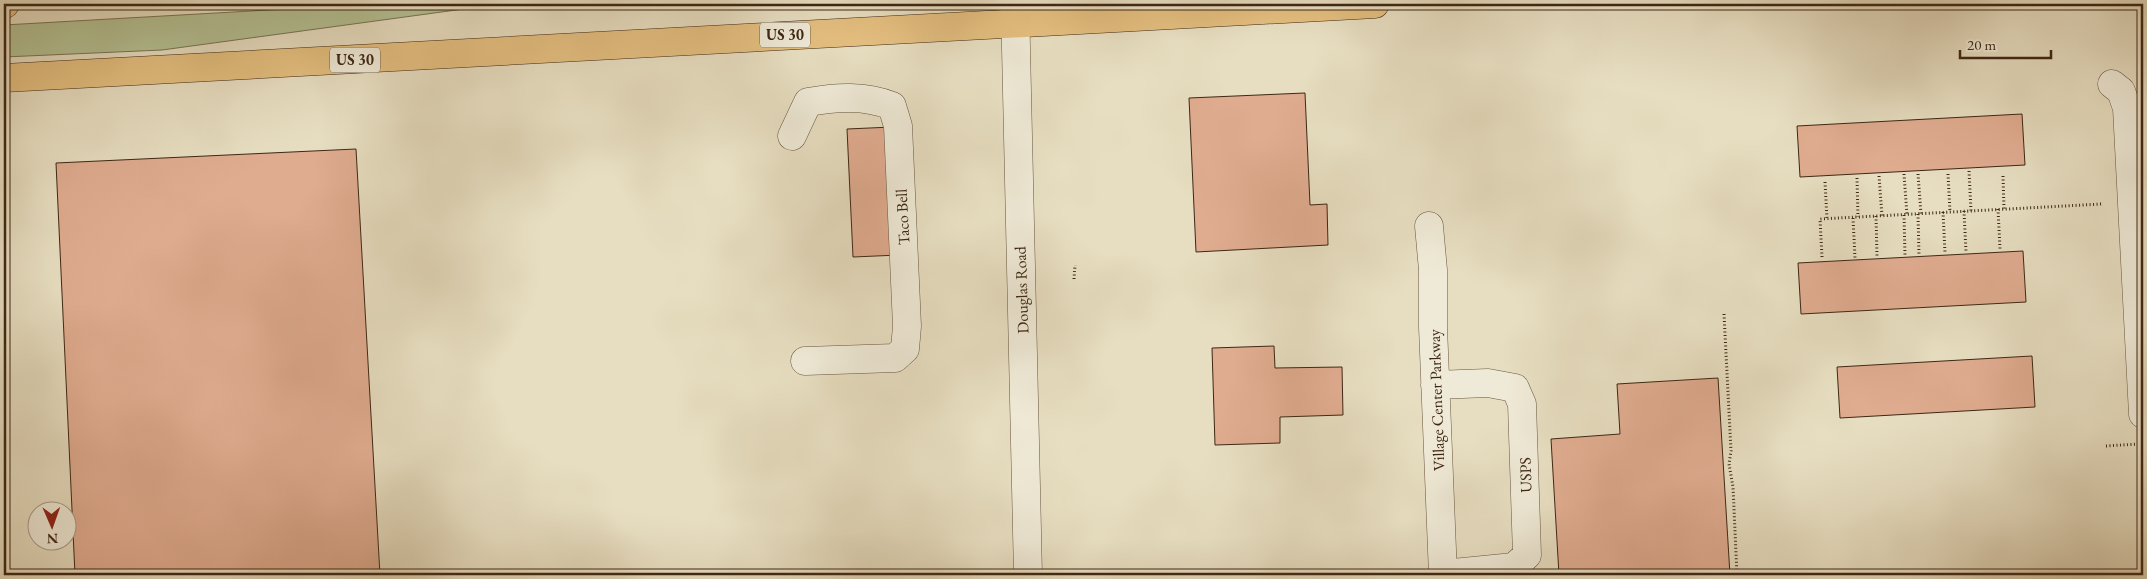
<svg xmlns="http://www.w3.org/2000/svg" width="2147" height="579" font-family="'EB Garamond',serif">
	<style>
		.green { fill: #b4c194; stroke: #797454 }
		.building { fill: #e0ac90; stroke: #3e2714 }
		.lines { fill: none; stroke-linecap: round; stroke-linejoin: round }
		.minor-casing { stroke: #68553f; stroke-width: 29 }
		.major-casing { stroke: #3e2714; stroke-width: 29 }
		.path { stroke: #3e2714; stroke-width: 3; stroke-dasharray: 1 2.5; stroke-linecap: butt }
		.minor { stroke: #efead7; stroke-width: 28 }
		.major { stroke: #e4bf80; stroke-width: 28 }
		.labels { text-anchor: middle; stroke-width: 4; stroke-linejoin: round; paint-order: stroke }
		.shield { fill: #efead7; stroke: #73624e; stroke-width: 1 }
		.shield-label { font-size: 15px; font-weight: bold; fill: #3e2714 }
		.street-label { font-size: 16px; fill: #3e2714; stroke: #efead7 }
	</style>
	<rect width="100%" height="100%" fill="#e7dec1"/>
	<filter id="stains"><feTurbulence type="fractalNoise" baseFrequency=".004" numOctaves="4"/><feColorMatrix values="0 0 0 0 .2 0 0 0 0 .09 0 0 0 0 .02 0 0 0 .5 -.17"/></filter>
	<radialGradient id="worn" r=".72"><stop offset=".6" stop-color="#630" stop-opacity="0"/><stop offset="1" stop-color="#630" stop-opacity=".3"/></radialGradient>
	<path class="green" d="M375 4H471V8L162 50 4 57V25Z"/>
	<path class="building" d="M1305 93 1310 205 1327 204 1328 245 1196 252 1189 98Z
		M2022 114 2025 165 1800 177 1797 126Z
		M892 127 899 255 853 257 847 129Z
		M356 149 380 575H75L56 163Z
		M2023 251 2026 302 1801 314 1798 263Z
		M1274 346 1275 368 1342 367 1343 415 1280 417V443L1215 445 1212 348Z
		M2032 356 2035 407 1840 418 1837 367Z
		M1718 378 1730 575H1559L1551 439 1620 434 1617 384Z"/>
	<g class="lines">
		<g class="minor-casing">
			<path id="minor" d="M1015 4 1028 575
				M2112 84 2121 91 2127 108 2143 414
				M792 136 808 102C836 97 865 95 892 106L898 126 907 326 905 349 895 358 805 361
				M1429 226 1433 270V327L1443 575
				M1435 385 1488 383 1515 388 1522 404 1527 555 1514 567 1443 574"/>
		</g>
		<g class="major-casing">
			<path id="major" d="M4 4H5
				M4 78 1375 4"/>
		</g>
		<path class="path" d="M1969 171 1971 211
			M1904 174 1907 215
			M1918 174 1921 214
			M1948 174 1950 212
			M1879 176 1882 216
			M2003 176 2004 209
			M1857 178 1858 217
			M1825 182 1827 219
			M1998 209 2000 249
			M1964 211 1966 252
			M1943 212 1945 253
			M1918 214 1919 255
			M1904 215 1905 255
			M1876 216 1877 256
			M1853 218 1855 258
			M1822 257 1820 219 2102 204
			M1074 279 1075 265
			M1724 314 1731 451 1729 464 1733 487 1737 575
			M2106 446 2138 444"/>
		<use href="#minor" class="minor"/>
		<use href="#major" class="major"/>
	</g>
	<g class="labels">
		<g class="shield">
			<rect x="760" y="22.5" width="50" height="25" rx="4"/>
			<rect x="330" y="47.5" width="50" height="25" rx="4"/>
		</g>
		<g class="shield-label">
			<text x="785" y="40">US 30</text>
			<text x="355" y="65">US 30</text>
		</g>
		<g class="street-label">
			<text transform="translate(902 217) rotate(-93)" y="6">Taco Bell</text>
			<text transform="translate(1021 290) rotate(-92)" y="6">Douglas Road</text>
			<text transform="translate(1436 400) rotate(-92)" y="6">Village Center Parkway</text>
			<text transform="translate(1525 475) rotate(-92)" y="6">USPS</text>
		</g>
	</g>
	<rect width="2147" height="579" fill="none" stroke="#e7dec1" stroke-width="20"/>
	<rect x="5" y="5" width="2137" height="569" fill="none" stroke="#3e2714" stroke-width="2.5"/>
	<rect x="10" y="10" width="2127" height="559" fill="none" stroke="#3e2714"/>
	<g transform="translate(52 526) rotate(178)"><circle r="24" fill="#efead7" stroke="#a89c89"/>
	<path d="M0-4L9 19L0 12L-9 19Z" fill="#8f2418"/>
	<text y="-8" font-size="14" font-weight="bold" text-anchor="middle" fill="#3e2714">N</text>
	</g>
	<path d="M1960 50v8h91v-8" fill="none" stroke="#3e2714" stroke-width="2.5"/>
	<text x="1967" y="50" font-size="15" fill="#3e2714" stroke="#efead7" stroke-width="4" paint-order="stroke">20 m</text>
	<rect width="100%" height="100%" filter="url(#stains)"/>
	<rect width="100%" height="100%" fill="url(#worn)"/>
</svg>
